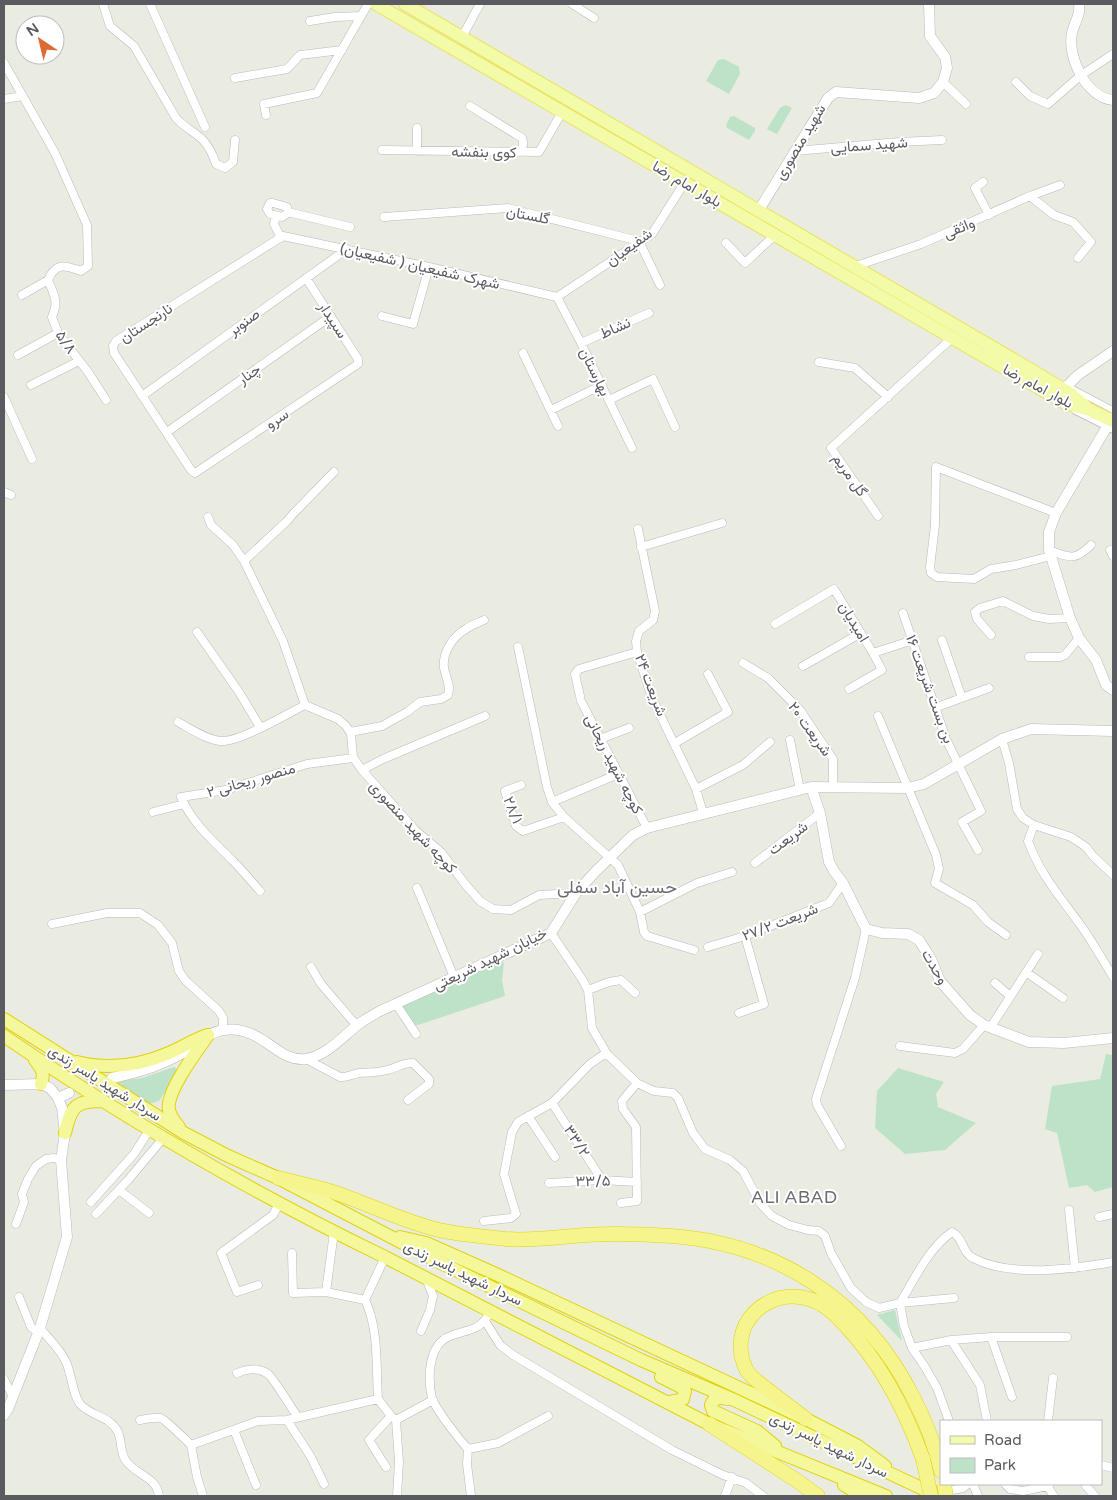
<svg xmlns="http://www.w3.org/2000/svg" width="1117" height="1500" font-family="'Varela Round',Vazirmatn,sans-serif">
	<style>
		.green { fill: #bee2c7 }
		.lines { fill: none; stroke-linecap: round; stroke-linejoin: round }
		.pedestrian-casing { stroke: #b9b9bf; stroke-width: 7 }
		.minor-casing { stroke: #b9b9bf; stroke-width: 9 }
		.tertiary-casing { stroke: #b9b9bf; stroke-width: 11 }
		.primary-casing { stroke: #e9e45d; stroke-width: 14 }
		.trunk-casing { stroke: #e0d20d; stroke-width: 14 }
		.motorway-casing { stroke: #e0d20d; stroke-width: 15 }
		.pedestrian { stroke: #fff; stroke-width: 5.5 }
		.minor { stroke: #fff; stroke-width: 8 }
		.tertiary { stroke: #fff; stroke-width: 10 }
		.primary { stroke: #f3faa8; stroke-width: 12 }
		.trunk { stroke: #f4f89a; stroke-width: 12 }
		.motorway { stroke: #f6f58d; stroke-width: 14 }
		.motorway-bridge-casing { stroke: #e0d20d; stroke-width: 15; stroke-linecap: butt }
		.motorway-bridge { stroke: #f6f58d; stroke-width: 14 }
		.labels { text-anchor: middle; stroke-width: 4; stroke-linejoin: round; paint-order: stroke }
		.street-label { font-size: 15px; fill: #5a5b61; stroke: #fff }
		.quarter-label { font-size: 18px; fill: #6b6d73; stroke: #fff }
	</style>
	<rect width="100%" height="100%" fill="#ebece1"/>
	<path class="green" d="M724 59 739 67 740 74 729 94 706 81 718 60Z
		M786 105 792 108 777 134 767 129 780 108Z
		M734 116 755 128V131L749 140 727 128 726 125 730 117Z
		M500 960 504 963 502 980 505 996 415 1026 401 1004Z
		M1106 1054 1113 1055V1187L1095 1192 1087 1185 1069 1188 1057 1133 1045 1129 1052 1086 1100 1079Z
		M174 1067 176 1068 178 1072 159 1101 149 1104 117 1085 118 1081 142 1078Z
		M898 1068 944 1082 936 1094 938 1107 976 1123 945 1150 905 1154 875 1128 877 1091Z
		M895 1310 902 1341 877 1315Z"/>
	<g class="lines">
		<g class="pedestrian-casing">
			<path id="pedestrian" d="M1073 389 1113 410
				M1075 411 1113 430"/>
		</g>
		<g class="minor-casing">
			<path id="minor" d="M103 4 110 26 134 46 176 118C184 127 193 131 202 139 209 146 213 155 216 164L225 168 233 162 235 140
				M150 4 205 127
				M572 4 594 18
				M310 21 335 17 361 16
				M462 37 480 4
				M4 63 55 153 87 225 88 266 81 271C65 265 56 262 48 280 54 295 59 301 52 317L58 333 88 372 106 400
				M235 78 287 69 300 55 342 50
				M943 82 966 104
				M1016 82 1030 96 1048 104 1080 76 1113 54
				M4 99 23 96
				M470 106 522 138C524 144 524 148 518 152
				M266 115 264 104 317 93 368 4
				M382 150 539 152 562 112
				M417 151V128
				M795 151 899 142 942 140
				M983 182 975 188 989 215
				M1030 196 1054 215 1073 222 1091 242 1078 258
				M270 203H273L287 207 288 213 282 217 270 214 267 209Z
				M288 212 350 227
				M276 216 274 224 281 238
				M384 217 508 208 639 241 660 285
				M726 243 745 263 775 235
				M856 266 921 244 1030 196 1060 185
				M306 278 358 359V364L195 473 191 470 114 353 113 346 116 341 283 236 429 267 557 297
				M22 295 48 280
				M557 297 652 234 685 182
				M557 297 581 343 632 448
				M382 316 413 324 429 267
				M581 343 649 313
				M523 353 558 426
				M18 355 58 333
				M819 362 855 368 888 397
				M31 385 79 361
				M142 396 347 249
				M4 397 32 459
				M609 400 653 379 675 427
				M551 410 602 385
				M167 432 331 316
				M4 492 11 495
				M878 516 831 448 952 338
				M208 517 211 525 233 545 244 561 283 641 305 705
				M638 529 655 611 653 620 639 631 636 641 637 652 652 698 696 789 703 813
				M641 547 722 523
				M1049 550C1069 557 1074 562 1091 545
				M1110 550 1113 556
				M1051 556 1016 565 991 569 974 579 937 577 931 573 930 567 935 525 936 467 1056 513
				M244 561 287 521 293 514 334 472
				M903 613 946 739 981 811 962 822 978 850
				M775 624 834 589 873 653 913 640
				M197 632 239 692 260 727
				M991 635 977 619 975 612 980 608 1003 601 1033 616 1049 619 1070 618
				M942 640 962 698
				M518 647 547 787 552 802 564 817 618 865 640 912 644 932 647 936 694 950
				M1029 657H1060L1065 655 1079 638
				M743 663 768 678 800 710 833 759V787
				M803 666 861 633
				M849 689 882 670 873 653
				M580 696 575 674 579 669 637 652
				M581 701 647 828
				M305 705 338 719 346 726 351 734 353 757 362 770 415 830 441 852 465 884 480 901 493 909 511 910 539 895 576 893
				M937 707 989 688
				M878 716 936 855 939 869 935 883 973 905 988 922 1006 935
				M178 722C191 729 205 739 220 741 238 743 287 714 305 705
				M350 732 382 726 407 712 420 702 441 699 448 695C451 685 446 678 444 668 442 653 453 636 466 629 471 625 478 623 484 620
				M600 739 629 728
				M1002 739 1009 763 1017 809 1023 818 1034 825 1071 837 1086 847 1093 856 1113 875
				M790 740 800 790
				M675 743 728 712 708 674
				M362 770 383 759 485 716
				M521 785 505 791 516 826 523 831 564 817
				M696 789 743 765 770 742
				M552 802 618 774
				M153 812 184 804
				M1034 825 1028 841C1041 876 1061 898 1082 927 1093 943 1103 960 1113 977
				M755 863 820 813
				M417 888 454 977
				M260 891C251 881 243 871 233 861 214 842 192 823 181 797L226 790 307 764 353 758
				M640 912 697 883 732 872
				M52 924 107 913H140L158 925 172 943 179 971 185 980 219 1011 223 1018V1030
				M551 933 582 979 588 990 592 1028 607 1054 637 1083 654 1091 673 1093 678 1098 693 1133 705 1149 730 1160 743 1171 760 1203 772 1216 789 1225 808 1230 819 1231 825 1236 831 1253 851 1288 866 1302 879 1308 900 1303 954 1298
				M708 947 745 936 829 903 843 883
				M311 967 321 984 357 1026
				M1026 972 1063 998
				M995 983 1010 996
				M588 990 609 982 621 980 635 993
				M396 1004 416 1034
				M739 1013 764 1004 745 936
				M990 1028 1038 954
				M900 1046 955 1053 963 1049 984 1025
				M306 1059 340 1077C348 1078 352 1074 359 1073 369 1072 377 1073 387 1070 397 1068 401 1063 413 1063L429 1079V1084L408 1100
				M552 1103 602 1180
				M528 1116 555 1157
				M841 1146 817 1105 816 1099 855 978 866 929
				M549 1183 602 1180 637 1182
				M119 1190 149 1213
				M91 1202 134 1154 150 1129
				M621 1203 637 1201 636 1127 623 1109 622 1101 637 1083
				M1069 1210 1075 1268
				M96 1214 129 1179 164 1137
				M1099 1217 1113 1214
				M484 1221 511 1218 516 1214 504 1174 512 1132 518 1122 552 1103 590 1064 606 1053
				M16 1224 24 1202 22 1194 28 1179 36 1166 46 1159 54 1158 61 1160
				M292 1253 293 1293 326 1292 334 1232
				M258 1285 237 1292 221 1253 273 1215 280 1202
				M326 1292 365 1300
				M19 1297 31 1327 39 1333
				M900 1303C915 1278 929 1248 952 1232 964 1238 962 1253 973 1258 1011 1278 1073 1269 1113 1262
				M900 1303 904 1326 912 1348 925 1367 937 1388 949 1421
				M485 1321 500 1345 513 1355 672 1450 723 1475 746 1483 763 1496
				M40 1328C49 1339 61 1350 66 1362 72 1375 73 1397 81 1405 93 1417 110 1416 118 1432 122 1441 120 1453 126 1461 136 1475 157 1477 159 1496
				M421 1331 430 1310 433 1296 426 1278
				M991 1337 1012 1397
				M951 1340 991 1337H1067
				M912 1348 951 1340 980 1385 987 1421
				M237 1373C246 1369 259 1367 268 1374 275 1380 291 1408 298 1417
				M4 1379 13 1397
				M378 1399 391 1416 396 1420 433 1400
				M140 1420C146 1419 154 1417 161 1418 163 1418 186 1440 191 1445L258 1421 287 1420 378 1399C376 1368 379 1328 365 1300L385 1257
				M287 1420 311 1457 324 1484
				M396 1420 399 1462 397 1496
				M1048 1421 1053 1378
				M234 1430 256 1485
				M191 1445 197 1477 203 1496
				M468 1449 498 1443 548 1416
				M1101 1465 1113 1468
				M386 1467 369 1440 391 1416
				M973 1484 978 1496
				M1005 1484 1010 1489 1023 1491 1047 1486 1050 1484
				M1047 1486 1054 1496
				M1086 1486 1095 1496
				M942 1492 963 1488 968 1484
				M471 1496 467 1464 468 1449C459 1439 436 1410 432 1398 428 1381 428 1352 443 1340 456 1330 477 1334 487 1317
				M725 1496 732 1477"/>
		</g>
		<g class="tertiary-casing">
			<path id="tertiary" d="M1079 4C1081 15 1074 23 1072 33 1067 58 1087 98 1113 100
				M759 210 828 98 836 92 919 98 934 93 943 82 947 68 945 57 930 36 929 4
				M1064 389 1078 375 1113 351
				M1111 420 1056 513 1049 532V550L1070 618 1079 638 1096 660 1106 685 1113 690
				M811 787 820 813 829 862 834 871 843 883 866 929 882 933 908 934 919 940 931 959 940 981 970 1015 984 1025 1029 1042 1064 1043 1113 1038
				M203 1039C222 1024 245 1028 264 1041 277 1049 288 1061 306 1059 328 1055 343 1036 360 1023 366 1019 373 1015 380 1011L551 933 576 893 595 872 633 835 647 828 811 787 907 788 924 784 1002 739 1031 729 1113 731
				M112 1078C144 1071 163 1065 192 1048
				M4 1085 41 1084 50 1088 58 1098 62 1108 65 1133 61 1160 67 1237 40 1328 8 1409 4 1415
				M58 1098 69 1093"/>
		</g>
		<g class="primary-casing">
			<path id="primary" d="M376 4 1006 369 1065 403 1090 410 1113 421
				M405 4 1028 368 1071 394 1086 407"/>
		</g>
		<g class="trunk-casing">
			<path id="trunk" d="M4 1019 184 1133 228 1156 278 1178 439 1262 641 1360 732 1399 938 1496
				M4 1036C125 1119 253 1193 385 1257L709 1424 886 1496
				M35 1060C42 1069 45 1073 41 1084
				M77 1062C109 1070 139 1066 169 1053 183 1047 193 1040 208 1035
				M179 1127C173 1120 167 1112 169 1103 172 1084 197 1051 208 1035
				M65 1133C71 1106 75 1101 103 1101
				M400 1237 426 1243 498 1275 806 1419 858 1446 885 1466
				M661 1377 681 1387 685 1391 683 1399 669 1402
				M729 1399C721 1398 714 1396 711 1405L713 1411 757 1431 775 1446
				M844 1485 862 1496"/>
		</g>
		<g class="motorway-casing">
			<path id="motorway" d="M278 1178C298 1183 319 1187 339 1194 370 1205 403 1221 435 1229 454 1234 486 1237 506 1239 532 1241 558 1237 585 1235 613 1233 643 1234 672 1236 778 1244 865 1301 913 1397 925 1420 935 1445 941 1471
				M806 1419C794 1409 753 1381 747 1371 724 1327 767 1284 812 1300 825 1304 836 1315 845 1325 881 1363 905 1409 923 1459
				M709 1424 799 1482 818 1496"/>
		</g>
		<use href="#pedestrian" class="pedestrian"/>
		<use href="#minor" class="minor"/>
		<use href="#tertiary" class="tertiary"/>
		<use href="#primary" class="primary"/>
		<use href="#trunk" class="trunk"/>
		<use href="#motorway" class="motorway"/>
		<g class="motorway-bridge-casing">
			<path id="motorway-bridge" d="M923 1459 931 1496
				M944 1484 946 1496"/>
		</g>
		<use href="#motorway-bridge" class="motorway-bridge"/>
	</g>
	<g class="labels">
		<g class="street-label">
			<text transform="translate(800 142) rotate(-59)" y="5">شهید منصوری</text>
			<text transform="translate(869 145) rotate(-4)" y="5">شهید سمایی</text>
			<text transform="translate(484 152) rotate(1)" y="5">کوی بنفشه</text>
			<text transform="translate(687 184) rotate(30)" y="5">بلوار امام رضا</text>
			<text transform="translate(528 215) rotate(11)" y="5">گلستان</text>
			<text transform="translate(959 228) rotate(-23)" y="5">واثقی</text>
			<text transform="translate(629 247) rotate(-36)" y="5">شفیعیان</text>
			<text transform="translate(420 266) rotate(13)" y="5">شهرک شفیعیان ( شفیعیان)</text>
			<text transform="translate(333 320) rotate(57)" y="5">سپیدار</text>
			<text transform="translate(244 322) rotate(-36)" y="5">صنوبر</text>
			<text transform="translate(146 323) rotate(-33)" y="5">نارنجستان</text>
			<text transform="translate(615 328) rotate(-24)" y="5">نشاط</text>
			<text transform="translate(66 342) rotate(56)" y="5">۵/۸</text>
			<text transform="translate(595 372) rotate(64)" y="5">بهارستان</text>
			<text transform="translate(249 374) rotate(-35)" y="5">چنار</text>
			<text transform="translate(1038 386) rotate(28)" y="5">بلوار امام رضا</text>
			<text transform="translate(277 419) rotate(-34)" y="5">سرو</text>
			<text transform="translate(850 475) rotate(55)" y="5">گل مریم</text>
			<text transform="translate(854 622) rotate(59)" y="5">امیدیان</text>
			<text transform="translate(651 685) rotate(69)" y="5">شریعت ۲۴</text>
			<text transform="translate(930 689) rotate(70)" y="5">بن بست شریعت ۱۶</text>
			<text transform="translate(810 729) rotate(54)" y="5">شریعت ۲۰</text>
			<text transform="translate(614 764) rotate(63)" y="5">کوچه شهید ریحانی</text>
			<text transform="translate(251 780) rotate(-16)" y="5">منصور ریحانی ۲</text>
			<text transform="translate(513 810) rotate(68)" y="5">۲۸/۱</text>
			<text transform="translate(413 827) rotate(47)" y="5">کوچه شهید منصوری</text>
			<text transform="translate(788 838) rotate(-37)" y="5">شریعت</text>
			<text transform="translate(780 922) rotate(-21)" y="5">شریعت ۲۷/۲</text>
			<text transform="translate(490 959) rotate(-26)" y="5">خیابان شهید شریعتی</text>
			<text transform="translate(935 967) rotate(60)" y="5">وحدت</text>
			<text transform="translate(105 1083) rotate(32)" y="5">سردار شهید یاسر زندی</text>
			<text transform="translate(577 1141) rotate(57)" y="5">۳۳/۲</text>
			<text transform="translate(593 1181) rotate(-1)" y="5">۳۳/۵</text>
			<text transform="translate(463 1273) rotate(26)" y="5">سردار شهید یاسر زندی</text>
			<text transform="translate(829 1445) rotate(26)" y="5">سردار شهید یاسر زندی</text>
		</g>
		<g class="quarter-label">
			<text x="617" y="893">حسین آباد سفلی</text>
			<text x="794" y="1203">ALI ABAD</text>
		</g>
	</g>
	<rect width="1117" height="1500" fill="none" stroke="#5a5b61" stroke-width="10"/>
	<rect x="940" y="1420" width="162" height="65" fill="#ffffff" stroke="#bdbdc0"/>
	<rect x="950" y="1436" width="25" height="8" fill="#f3faa8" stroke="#bdbdc0"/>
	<text x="984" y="1445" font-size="15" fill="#5a5b61">Road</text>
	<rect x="950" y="1458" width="25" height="15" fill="#bee2c7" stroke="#bdbdc0"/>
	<text x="984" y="1470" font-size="15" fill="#5a5b61">Park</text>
	<g transform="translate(40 40) rotate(325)"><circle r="24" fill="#ffffff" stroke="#bdbdc0"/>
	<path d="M0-4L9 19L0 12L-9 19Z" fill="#df6b34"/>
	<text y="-8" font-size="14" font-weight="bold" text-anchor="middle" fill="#5a5b61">N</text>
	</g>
</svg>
